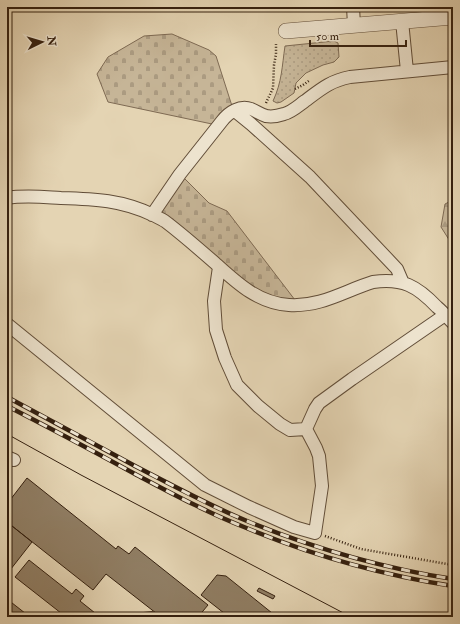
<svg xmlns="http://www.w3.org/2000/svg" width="460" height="624" font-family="'IM FELL Double Pica',serif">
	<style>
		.green { fill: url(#green-dots); stroke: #7e6a53 }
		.forest { fill: url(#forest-firs); stroke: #7e6a53 }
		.cemetery { fill: url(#cemetery-stones); stroke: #7e6a53 }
		.building { fill: #907e64; stroke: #35200f }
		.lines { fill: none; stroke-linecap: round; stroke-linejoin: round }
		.service-casing { stroke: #614d38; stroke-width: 8 }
		.minor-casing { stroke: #614d38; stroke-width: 14 }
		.tertiary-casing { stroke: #614d38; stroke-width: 16 }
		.path { stroke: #35200f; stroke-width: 2.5; stroke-dasharray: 1 2; stroke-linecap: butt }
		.service { stroke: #ede3ce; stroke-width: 6 }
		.minor { stroke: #ede3ce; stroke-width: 12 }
		.tertiary { stroke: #ede3ce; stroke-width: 15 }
		.tram { stroke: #35200f; stroke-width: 1 }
		.rail-casing { stroke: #35200f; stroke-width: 4.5 }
		.rail { stroke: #ede3ce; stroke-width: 3; stroke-dasharray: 9; stroke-linecap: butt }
	</style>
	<defs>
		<pattern id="green-dots" width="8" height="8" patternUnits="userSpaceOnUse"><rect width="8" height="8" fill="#c6b597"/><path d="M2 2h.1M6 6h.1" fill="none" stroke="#ab9b81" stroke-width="1.8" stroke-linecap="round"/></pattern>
		<pattern id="forest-firs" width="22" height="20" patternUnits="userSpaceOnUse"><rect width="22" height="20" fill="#c6b597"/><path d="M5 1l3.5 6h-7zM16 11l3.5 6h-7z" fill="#ab9b81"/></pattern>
		<pattern id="cemetery-stones" width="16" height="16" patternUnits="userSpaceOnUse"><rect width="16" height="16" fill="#c6b597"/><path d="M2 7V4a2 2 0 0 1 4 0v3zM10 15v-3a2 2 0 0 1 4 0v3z" fill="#ab9b81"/></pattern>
	</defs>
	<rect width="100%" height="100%" fill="#e4d4b3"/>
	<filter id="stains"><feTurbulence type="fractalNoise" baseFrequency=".005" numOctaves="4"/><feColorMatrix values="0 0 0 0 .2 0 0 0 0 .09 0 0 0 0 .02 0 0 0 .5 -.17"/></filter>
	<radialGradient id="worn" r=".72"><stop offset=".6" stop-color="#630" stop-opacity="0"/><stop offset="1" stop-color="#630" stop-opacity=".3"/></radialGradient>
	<path class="green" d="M334 41 338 43 339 57 334 62 323 65 306 73 296 83 294 93 281 102 277 103 273 101C282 82 282 66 285 46Z"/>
	<path class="forest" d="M453 200V246L441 227 445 204Z"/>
	<path class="cemetery" d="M172 34 209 50 216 56 232 106 212 124 108 102 97 74 108 57 144 36Z
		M184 178 209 203 227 211 295 300 275 298 251 287 158 212Z"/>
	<path class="building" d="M27 478 116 549 118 546 129 554 135 547 208 605 198 617H161L106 574 93 590 7 522V504Z
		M7 522 32 542 7 574Z
		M29 560 72 594 76 589 84 596 80 601 95 613 92 617H66L15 577Z
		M217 575 226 576 272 613 269 617H229L201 595Z
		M259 588 275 596 273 599 257 591Z
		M7 599 30 617H7Z"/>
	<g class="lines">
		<g class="service-casing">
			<path id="service" d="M136 617 152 615 155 617"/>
		</g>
		<g class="minor-casing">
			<path id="minor" d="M353 7 354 25
				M402 21 407 71
				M235 111 251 124 310 177 397 269 403 283
				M7 198C25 195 43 197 61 198 95 199 122 200 153 215 157 217 162 219 166 222 183 235 199 249 215 263 237 283 258 303 289 305 321 307 344 291 373 282 403 278 417 286 437 307 443 312 448 318 453 323
				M152 215 180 174 222 121C229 112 240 105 251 109 256 111 260 114 266 116 272 117 278 116 284 114 292 112 298 106 305 101 321 89 330 81 350 77L453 67
				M219 267 214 301 216 330 225 358 237 385 258 406 280 424 290 430 306 429
				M7 324 205 485 249 507 294 527 315 533 322 486 319 456 316 448 306 429 315 409 319 403 352 379 445 315
				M7 457 14 460"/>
		</g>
		<g class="tertiary-casing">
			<path id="tertiary" d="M286 31 453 17"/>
		</g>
		<path class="path" d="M295 89 303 85 310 80
			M266 103 273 88 274 65 276 54V44
			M325 536 361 549 453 565"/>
		<use href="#service" class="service"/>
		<use href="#minor" class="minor"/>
		<use href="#tertiary" class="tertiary"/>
		<path class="tram" d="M7 434 81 475 351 617"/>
		<g class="rail-casing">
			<path id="rail" d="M7 397C50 420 93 443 135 466 172 485 208 505 247 521 313 548 382 568 453 579
				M7 406C50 428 93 451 135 474 171 493 206 512 244 527 311 555 381 575 453 586"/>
		</g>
		<use href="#rail" class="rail"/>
	</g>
	<rect width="460" height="624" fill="none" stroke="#e4d4b3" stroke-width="24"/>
	<rect x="8" y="8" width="444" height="608" fill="none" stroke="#35200f" stroke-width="2"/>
	<rect x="12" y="12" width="436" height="600" fill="none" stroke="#35200f"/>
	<g transform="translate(42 42) rotate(85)" stroke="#ede3ce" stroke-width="3" paint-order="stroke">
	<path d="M0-3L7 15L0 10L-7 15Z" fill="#35200f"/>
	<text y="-6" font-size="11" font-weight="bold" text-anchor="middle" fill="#35200f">N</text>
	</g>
	<path d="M310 40v6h96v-6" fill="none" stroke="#35200f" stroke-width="2"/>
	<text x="316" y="40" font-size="12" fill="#35200f" stroke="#ede3ce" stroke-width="3" paint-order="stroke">50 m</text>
	<rect width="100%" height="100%" filter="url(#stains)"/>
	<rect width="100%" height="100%" fill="url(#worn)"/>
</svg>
